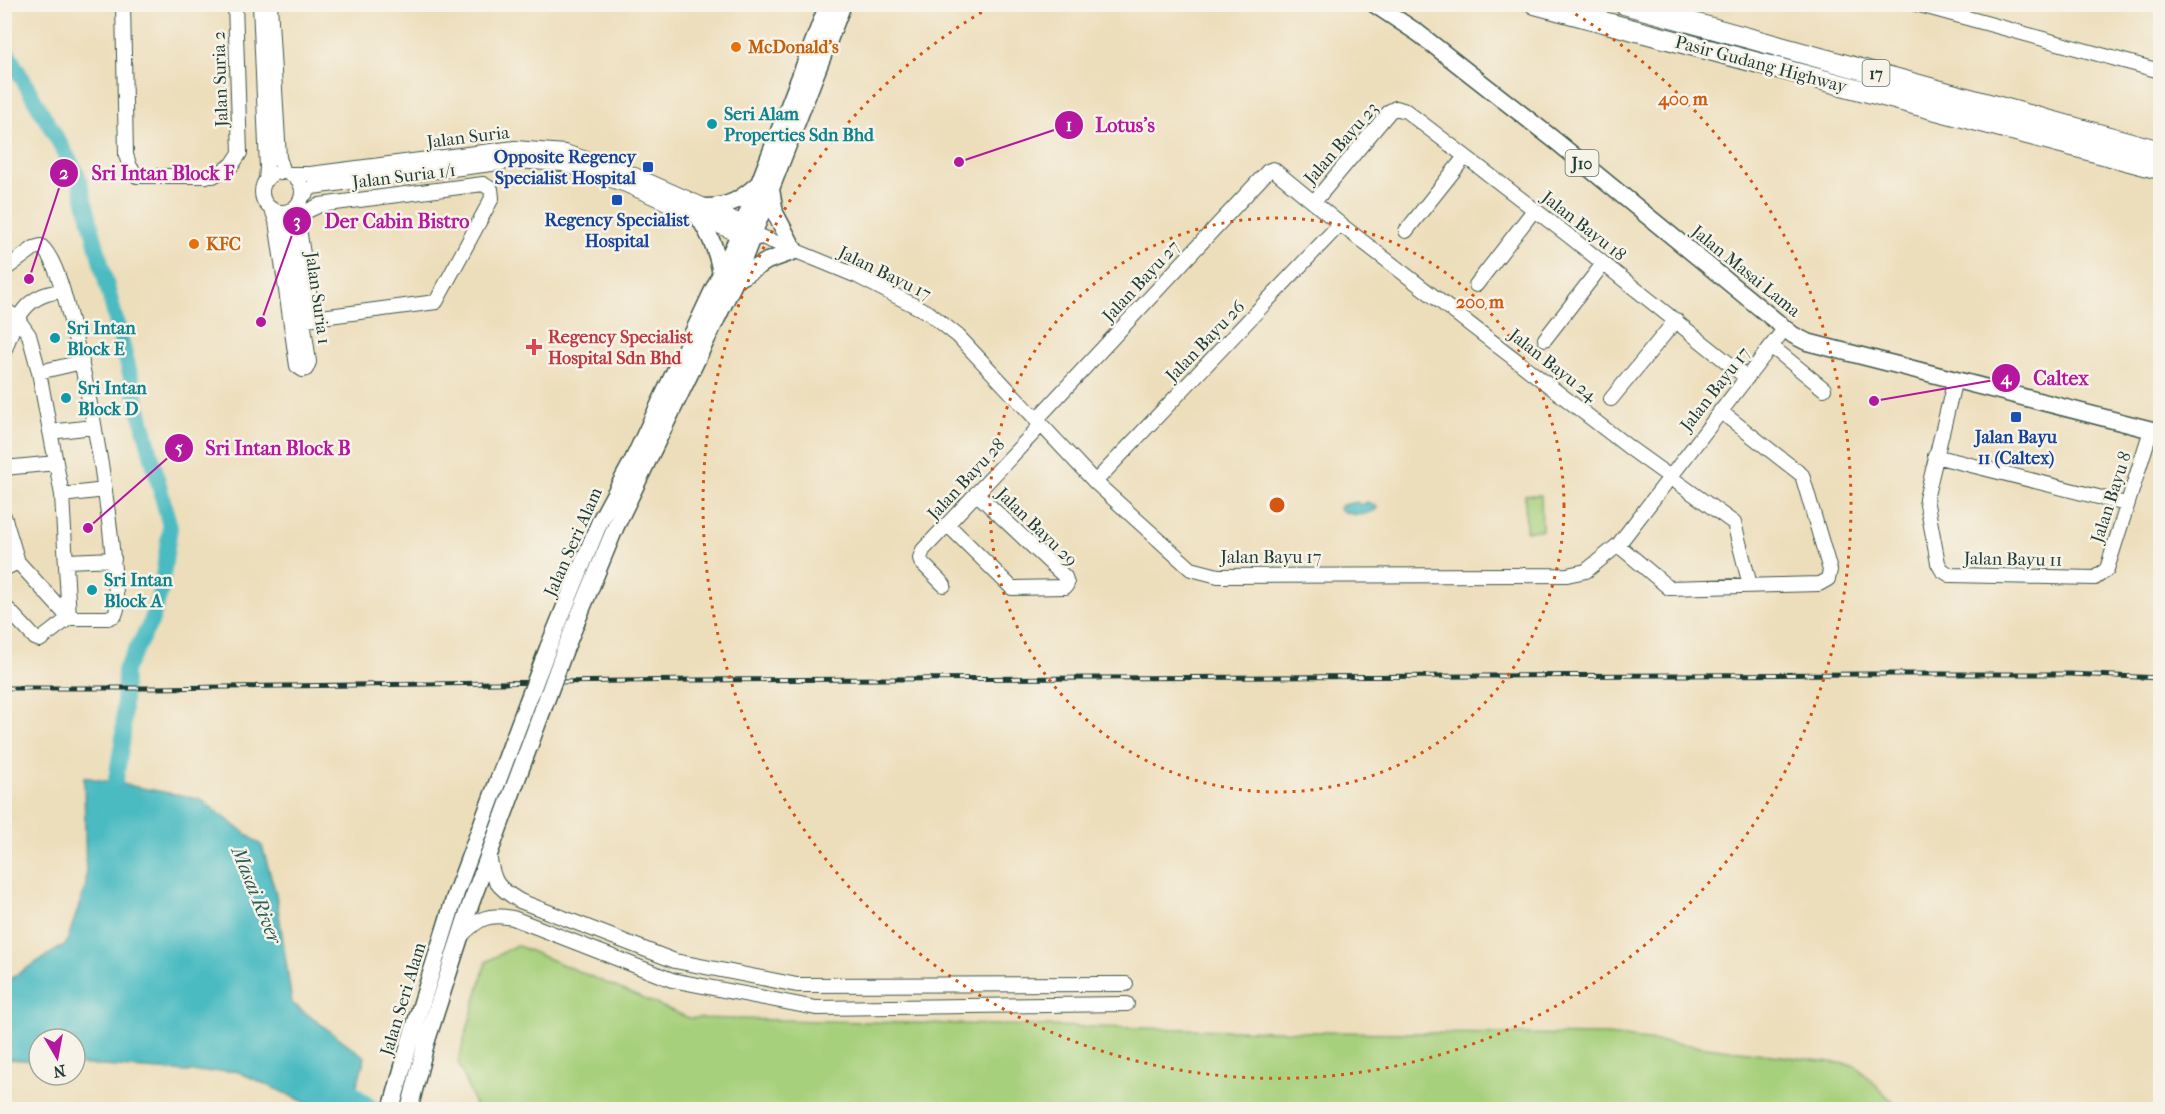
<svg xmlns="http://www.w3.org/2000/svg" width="2165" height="1114" font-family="'IM FELL French Canon',serif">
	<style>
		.green { fill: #a7d07b; stroke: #638658; stroke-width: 1.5 }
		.water { fill: #4cbbc2; stroke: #367c7b; stroke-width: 1.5 }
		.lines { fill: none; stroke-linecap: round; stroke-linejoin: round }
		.river { stroke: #4cbbc2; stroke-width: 16 }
		.minor-casing { stroke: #3e5548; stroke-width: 16 }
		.major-casing { stroke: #3e5548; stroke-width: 19 }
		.highway-casing { stroke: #3e5548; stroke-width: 22 }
		.minor { stroke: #fff; stroke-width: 14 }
		.major { stroke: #fff; stroke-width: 16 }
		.highway { stroke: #fff; stroke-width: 20 }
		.rail-casing { stroke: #1f3d34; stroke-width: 5 }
		.rail { stroke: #f7f3e8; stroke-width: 3; stroke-dasharray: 9; stroke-linecap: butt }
		.major-bridge-casing { stroke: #3e5548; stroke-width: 19; stroke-linecap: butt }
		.major-bridge { stroke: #fff; stroke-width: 16 }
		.ring { fill: none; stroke: #d45610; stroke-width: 3; stroke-dasharray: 3 6 }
		.food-dot { fill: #e8710a; stroke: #f7f3e8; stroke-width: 2 }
		.culture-dot { fill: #0f9aa8; stroke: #f7f3e8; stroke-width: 2 }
		.transit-dot { fill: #1a4fb4; stroke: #f7f3e8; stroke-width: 2 }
		.health-dot { fill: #e0444e; stroke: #f7f3e8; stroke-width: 2 }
		.labels { text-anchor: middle; stroke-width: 5; stroke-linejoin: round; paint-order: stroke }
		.shield { fill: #f7f3e8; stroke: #60746a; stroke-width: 1.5 }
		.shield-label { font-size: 16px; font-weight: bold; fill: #1f3d34 }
		.food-label { font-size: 18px; font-weight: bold; fill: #c56008; stroke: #f7f3e8; text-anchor: start }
		.street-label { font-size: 18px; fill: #1f3d34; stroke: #f7f3e8 }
		.culture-label { font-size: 18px; font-weight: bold; fill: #0d838f; stroke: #f7f3e8; text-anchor: start }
		.transit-label { font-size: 18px; font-weight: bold; fill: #164399; stroke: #f7f3e8 }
		.health-label { font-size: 18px; font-weight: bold; fill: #be3a42; stroke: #f7f3e8; text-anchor: start }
		.water-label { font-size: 20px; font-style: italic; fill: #2a5c58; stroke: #f7f3e8 }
		.centre { fill: #d45610; stroke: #f7f3e8; stroke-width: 3 }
		.ring-label { font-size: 18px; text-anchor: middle; font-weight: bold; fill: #d45610; stroke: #f7f3e8; stroke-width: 5; stroke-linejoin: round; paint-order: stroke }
		.leader { fill: none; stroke: #b5179e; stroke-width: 2 }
		.callout-dot { fill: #b5179e; stroke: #f7f3e8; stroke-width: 2 }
		.mark-label { font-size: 18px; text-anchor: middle; font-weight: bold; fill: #fff }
		.callout-label { font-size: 20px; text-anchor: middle; font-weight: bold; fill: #b5179e; stroke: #f7f3e8; stroke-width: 5; stroke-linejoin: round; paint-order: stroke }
	</style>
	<rect width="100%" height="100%" fill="#f7f3e8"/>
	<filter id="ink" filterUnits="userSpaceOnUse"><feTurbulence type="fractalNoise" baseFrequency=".0167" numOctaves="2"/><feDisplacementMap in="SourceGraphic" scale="12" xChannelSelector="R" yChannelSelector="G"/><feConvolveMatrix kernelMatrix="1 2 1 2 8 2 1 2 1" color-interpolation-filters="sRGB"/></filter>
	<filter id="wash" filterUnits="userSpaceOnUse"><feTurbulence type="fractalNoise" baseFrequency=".008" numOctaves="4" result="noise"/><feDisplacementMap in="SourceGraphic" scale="24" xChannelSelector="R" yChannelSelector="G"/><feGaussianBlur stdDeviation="1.35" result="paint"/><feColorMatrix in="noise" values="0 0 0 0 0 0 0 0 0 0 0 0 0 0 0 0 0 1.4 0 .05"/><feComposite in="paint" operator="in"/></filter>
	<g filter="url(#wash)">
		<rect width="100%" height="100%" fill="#eddebb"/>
		<path class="green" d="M1525 495H1541L1542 530 1526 531Z
			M516 945 689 1018 1318 1032 1607 1035 1855 1065 1897 1106 1898 1109 477 1110 458 1062 486 962Z"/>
		<path class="water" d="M1357 502 1360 505 1367 502 1376 506 1377 509C1365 517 1351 516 1339 509L1341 505Z
			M84 777 200 799 262 846 276 894 292 1003 365 1057 350 1109H320L236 1071 188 1072 75 1064V1039H39V1061L5 1059V982L66 944 86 885Z"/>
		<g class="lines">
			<path class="river" d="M4 47 78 175 170 527 161 590 151 622 125 670 123 737 112 803
				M337 1080 374 1110"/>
		</g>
	</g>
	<g filter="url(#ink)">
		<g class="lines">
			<g class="minor-casing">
				<path id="minor" d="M123 4 126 155 130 167 137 176H213L232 165 240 153 235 4
					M260 4 267 168 266 180
					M270 4 279 158 284 172
					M1916 4 2160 71
					M262 192a20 20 0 1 1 40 0a20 20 0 1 1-40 0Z
					M291 174H310L515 148 565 152 630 173 752 227
					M302 197 312 187 515 161 563 164 626 185 739 235 751 239 762 237 857 276 929 313 958 336 1095 482 1191 569 1218 576 1567 575 1586 571 1618 545 1785 328
					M1314 202 1390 111 1396 108 1406 111 1569 236 1747 378
					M272 209 276 221 297 366 303 370 306 369 309 362 289 220 294 208
					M1406 231 1464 158
					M4 270 34 248 41 246C56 259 65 298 70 317 95 412 111 511 117 609L115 615 108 618H69L40 640 35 638 4 605
					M1476 285 1534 210
					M4 309 17 318 29 335 39 372 62 495 69 618
					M291 321 436 302 492 198 491 189 483 184 320 205 303 213 298 222 313 318
					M1545 339 1603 264
					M1771 346 1824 389
					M4 352C16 319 24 294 63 291
					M39 372 82 362
					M1955 379 1926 499 1938 563 1942 570 1950 575 2095 578 2107 569 2151 430
					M1611 399 1676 320
					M1036 420 1268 171 1273 169 1340 224 1631 449 1734 523 1750 585
					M50 432 93 427
					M1935 456 2126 504
					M4 468 56 463
					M1095 482 1340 224
					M62 495 105 490
					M4 516 18 562 69 618
					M947 524 1012 588 1065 587 1067 584 1065 577 976 493
					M1618 545 1669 588 1819 584 1828 579 1830 570 1802 475 1720 411
					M67 561 114 559
					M4 569 18 562
					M944 585 921 562 920 558 923 550 1041 425
					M489 854C493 882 496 887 520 901L675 961 797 985 1126 984
					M461 936C479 918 488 913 513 918L672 980 816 1008 1127 1004
					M1424 1109V1110"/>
			</g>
			<g class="major-casing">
				<path id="major" d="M1374 4 1418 33 1557 142 1793 335 1807 342 2160 432
					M705 207C729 207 740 200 758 184
					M699 218C711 237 718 253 721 275
					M735 281 767 261 795 251 775 213 771 189
					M548 648 600 521 633 460 739 235 828 4
					M564 652 616 526 735 281 843 4
					M391 1110 410 1041 456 893 527 703
					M409 1110 426 1043 471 903 543 709"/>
			</g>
			<g class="highway-casing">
				<path id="highway" d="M1535 4 2160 169
					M1624 4 2160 151"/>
			</g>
			<use href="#minor" class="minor"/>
			<use href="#major" class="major"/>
			<use href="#highway" class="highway"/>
			<g class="rail-casing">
				<path id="rail" d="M4 688H154L695 680 1877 674H2070L2160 678"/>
			</g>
			<use href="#rail" class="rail"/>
			<g class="major-bridge-casing">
				<path id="major-bridge" d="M527 703 548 648
					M543 709 564 652"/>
			</g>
			<use href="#major-bridge" class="major-bridge"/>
		</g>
	</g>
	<g class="ring">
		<circle cx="1277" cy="505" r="287"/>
		<path d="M1560 5A574 574 0 1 1 994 5"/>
	</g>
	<g class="food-dot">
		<circle cx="736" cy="47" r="6"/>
		<circle cx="194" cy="244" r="6"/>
	</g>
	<g class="culture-dot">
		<circle cx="712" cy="124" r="6"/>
		<circle cx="55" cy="338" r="6"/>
		<circle cx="66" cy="398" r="6"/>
		<circle cx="92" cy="590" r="6"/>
	</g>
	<g class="transit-dot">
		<rect x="642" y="161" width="12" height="12" rx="3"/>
		<rect x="611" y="194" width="12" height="12" rx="3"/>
		<rect x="2010" y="411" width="12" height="12" rx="3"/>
	</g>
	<path class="health-dot" d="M531 338h6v6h6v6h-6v6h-6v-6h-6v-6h6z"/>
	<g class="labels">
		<g class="shield">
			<rect x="1862.5" y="60" width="27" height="26" rx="4.5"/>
			<rect x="1565.5" y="150" width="33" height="26" rx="4.5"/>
		</g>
		<g class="shield-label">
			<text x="1876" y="79">17</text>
			<text x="1582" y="169">J10</text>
		</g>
		<g class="food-label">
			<text x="748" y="53">McDonald's</text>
			<text x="206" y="250">KFC</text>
		</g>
		<g class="street-label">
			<text transform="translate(1761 64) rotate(15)" y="6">Pasir Gudang Highway</text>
			<text transform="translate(220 79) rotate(-92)" y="6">Jalan Suria 2</text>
			<text transform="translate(468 137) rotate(-7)" y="6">Jalan Suria</text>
			<text transform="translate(1341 143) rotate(-49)" y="6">Jalan Bayu 23</text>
			<text transform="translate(404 176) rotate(-7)" y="6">Jalan Suria 1/1</text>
			<text transform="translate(1584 226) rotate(38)" y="6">Jalan Bayu 18</text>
			<text transform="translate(1746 271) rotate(39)" y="6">Jalan Masai Lama</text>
			<text transform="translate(885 273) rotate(26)" y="6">Jalan Bayu 17</text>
			<text transform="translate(1141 281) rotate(-47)" y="6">Jalan Bayu 27</text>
			<text transform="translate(318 298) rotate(82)" y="6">Jalan Suria 1</text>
			<text transform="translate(1205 341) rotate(-46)" y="6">Jalan Bayu 26</text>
			<text transform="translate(1553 365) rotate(38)" y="6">Jalan Bayu 24</text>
			<text transform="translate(1715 389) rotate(-52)" y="6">Jalan Bayu 17</text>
			<text transform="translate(966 479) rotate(-47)" y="6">Jalan Bayu 28</text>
			<text transform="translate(2111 497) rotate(-72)" y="6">Jalan Bayu 8</text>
			<text transform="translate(1037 527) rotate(44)" y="6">Jalan Bayu 29</text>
			<text transform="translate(573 542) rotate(-66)" y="6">Jalan Seri Alam</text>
			<text x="1271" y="563">Jalan Bayu 17</text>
			<text transform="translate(2013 559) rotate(1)" y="6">Jalan Bayu 11</text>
			<text transform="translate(403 999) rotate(-73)" y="6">Jalan Seri Alam</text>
		</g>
		<g class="culture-label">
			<text x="724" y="120">Seri Alam<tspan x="724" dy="21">Properties Sdn Bhd</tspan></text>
			<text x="67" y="334">Sri Intan<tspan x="67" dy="21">Block E</tspan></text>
			<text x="78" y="394">Sri Intan<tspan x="78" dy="21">Block D</tspan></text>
			<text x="104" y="586">Sri Intan<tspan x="104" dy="21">Block A</tspan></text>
		</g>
		<g class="transit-label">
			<text x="636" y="163" text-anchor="end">Opposite Regency<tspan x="636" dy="21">Specialist Hospital</tspan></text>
			<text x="617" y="226">Regency Specialist<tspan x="617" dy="21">Hospital</tspan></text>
			<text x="2016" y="443">Jalan Bayu<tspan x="2016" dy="21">11 (Caltex)</tspan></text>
		</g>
		<g class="health-label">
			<text x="548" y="343">Regency Specialist<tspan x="548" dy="21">Hospital Sdn Bhd</tspan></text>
		</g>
		<g class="water-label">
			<text transform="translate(257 895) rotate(68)" y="7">Masai River</text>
		</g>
	</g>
	<circle cx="1277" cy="505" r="9" class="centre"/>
	<g class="ring-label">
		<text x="1683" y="105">400 m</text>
		<text x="1480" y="308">200 m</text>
	</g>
	<path class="leader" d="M959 162L1069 125M29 279L64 173M261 322L297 221M1874 401L2006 378M88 528L179 448"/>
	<g class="callout-dot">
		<circle cx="959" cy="162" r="6"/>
		<circle cx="29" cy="279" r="6"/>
		<circle cx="261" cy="322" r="6"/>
		<circle cx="1874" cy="401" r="6"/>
		<circle cx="88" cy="528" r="6"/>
		<circle cx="1069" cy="125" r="15"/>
		<circle cx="64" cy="173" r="15"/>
		<circle cx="297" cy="221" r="15"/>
		<circle cx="2006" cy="378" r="15"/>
		<circle cx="179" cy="448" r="15"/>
	</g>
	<g class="mark-label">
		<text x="1069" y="131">1</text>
		<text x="64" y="179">2</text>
		<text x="297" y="227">3</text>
		<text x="2006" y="384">4</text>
		<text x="179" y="454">5</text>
	</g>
	<g class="callout-label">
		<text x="1125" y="132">Lotus's</text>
		<text x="163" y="180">Sri Intan Block F</text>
		<text x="397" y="228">Der Cabin Bistro</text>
		<text x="2061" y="385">Caltex</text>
		<text x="278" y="455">Sri Intan Block B</text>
	</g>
	<rect width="2165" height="1114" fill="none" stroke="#f7f3e8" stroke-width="24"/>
	<g transform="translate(57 1057) rotate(170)"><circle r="28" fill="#f7f3e8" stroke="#a1aaa0" stroke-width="1.5"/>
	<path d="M0-4.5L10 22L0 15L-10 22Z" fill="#b5179e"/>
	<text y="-9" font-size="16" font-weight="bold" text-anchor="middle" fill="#1f3d34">N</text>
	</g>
</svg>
